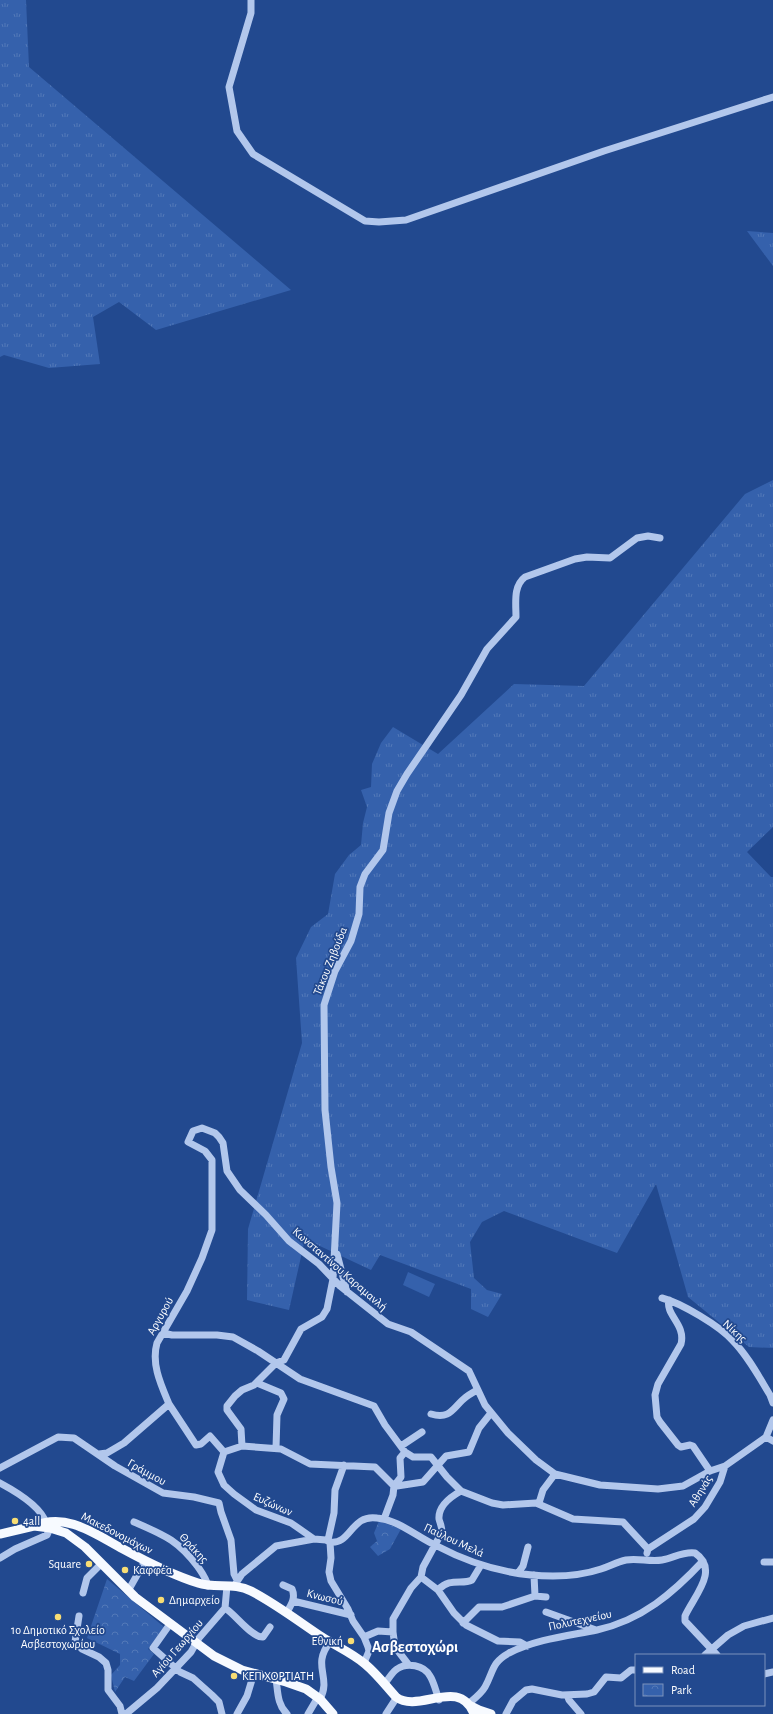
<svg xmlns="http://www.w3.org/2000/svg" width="773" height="1714" font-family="'Alegreya Sans',sans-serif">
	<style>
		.grass { fill: url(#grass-tufts) }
		.park { fill: url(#park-crowns) }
		.pitch { fill: #3561ac }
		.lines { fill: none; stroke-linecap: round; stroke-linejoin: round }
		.minor { stroke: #b2c7ec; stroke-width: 7 }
		.major { stroke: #f7faff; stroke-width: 9 }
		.poi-dot { fill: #f8dd74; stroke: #22498f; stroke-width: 1.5 }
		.labels { text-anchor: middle; stroke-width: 3.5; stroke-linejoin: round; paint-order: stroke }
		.street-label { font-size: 12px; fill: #fff; stroke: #22498f }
		.poi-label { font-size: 12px; fill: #fff; stroke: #22498f; text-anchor: start }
		.district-label { font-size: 16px; font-weight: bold; fill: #fff; stroke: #22498f }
	</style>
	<defs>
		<pattern id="grass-tufts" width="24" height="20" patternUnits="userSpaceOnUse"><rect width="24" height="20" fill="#3561ac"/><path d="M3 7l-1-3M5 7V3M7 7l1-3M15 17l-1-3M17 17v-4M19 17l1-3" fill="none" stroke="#5379b8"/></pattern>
		<pattern id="park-crowns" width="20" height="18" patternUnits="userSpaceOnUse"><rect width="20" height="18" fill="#3561ac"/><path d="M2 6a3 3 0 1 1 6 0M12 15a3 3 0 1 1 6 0" fill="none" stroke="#5379b8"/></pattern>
	</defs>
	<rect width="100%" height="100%" fill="#22498f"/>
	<path class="grass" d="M0 0H26L29 67 291 290 156 330 119 302 93 317 100 364 49 368 4 355 0 357Z
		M747 231 773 233V266Z
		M773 480V827L747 852 771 877H773V1348L749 1347 688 1297 656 1184 617 1253 504 1211 482 1222 470 1242 474 1278 487 1290 502 1294 488 1317 471 1309V1289L380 1255 371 1270 305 1239 289 1310 247 1300 248 1229 302 1043 296 958 311 927 328 914 335 874 349 855 361 845 363 823 367 807 361 790 371 787 372 764 381 743 393 727 438 754 514 684 584 686 745 494Z"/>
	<path class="park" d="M379 1521 401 1529 390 1549 378 1556 370 1547 377 1541 374 1533Z
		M107 1579 164 1627 148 1649 154 1654 134 1681 125 1677 115 1692 111 1675 120 1665V1654L87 1638Z"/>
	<path class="pitch" d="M408 1272 435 1284 429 1297 403 1285Z"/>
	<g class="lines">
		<path class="minor" d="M251 0V13L229 87 237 131 253 154 365 221 379 222 406 220 604 151 773 97
			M337 1254 347 1292
			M662 1298C681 1303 720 1326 733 1341 748 1356 759 1377 770 1395L773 1403
			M669 1300C665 1315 686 1324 681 1344L658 1384 655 1395 657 1417 660 1422 678 1445 681 1447 690 1445 693 1446 710 1471
			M163 1333 172 1335H217L233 1337 258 1351 300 1379 374 1406 385 1425 405 1452 413 1457H431L447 1477 461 1491 492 1503 503 1505 536 1503 573 1519 623 1522 648 1549
			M257 1383 281 1393 284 1399 277 1415 276 1448
			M169 1404 196 1445 201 1444 210 1436 224 1452 218 1472 224 1485 234 1494 256 1510 291 1523 314 1539 326 1540 330 1542 331 1558 329 1572 331 1581 348 1609 353 1621 364 1637 368 1647 369 1651 364 1663
			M431 1414C451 1420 453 1407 466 1397 470 1394 474 1392 477 1390
			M766 1437 773 1420
			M242 1446 241 1429 227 1410V1406L235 1396 242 1390 254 1385 276 1363 284 1360 301 1329 322 1317 327 1309 333 1279 337 1203 331 1167 325 1110 324 1005 335 971 351 941 359 914 360 887 365 874 383 850 389 813 397 791 407 774 461 695 487 649 516 617C516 603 513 586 525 577L575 559 587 557 610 558 637 538 648 536 660 538
			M401 1446 422 1432
			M224 1452 242 1446 281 1449 310 1464 375 1467 394 1486H397L423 1482 446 1456 469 1452 479 1428 491 1413
			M99 1454 107 1453 124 1443 169 1404C161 1385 151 1364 157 1343L187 1291 202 1258 212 1230V1160L205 1151 188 1142 193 1131 202 1128 215 1133 219 1137 223 1143 227 1171 240 1190 266 1215 289 1241 319 1264 340 1286 388 1324 411 1332 469 1371 485 1405 508 1433 536 1460 555 1474 600 1485 658 1489 683 1486 710 1471 725 1466
			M0 1468 58 1437 74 1438 115 1466 163 1493 194 1497 219 1503 221 1512 231 1540 234 1574 237 1580
			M0 1483C15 1491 41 1506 46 1523
			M539 1503 543 1490 555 1474
			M384 1519 393 1495 394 1486 401 1477 400 1458 405 1452
			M134 1522C164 1535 178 1540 198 1567 202 1573 206 1578 208 1586
			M328 1540 334 1513 335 1490 344 1465
			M330 1542C351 1545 351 1514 377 1518 399 1520 417 1537 437 1546 473 1565 512 1576 553 1576 568 1576 586 1574 601 1569 610 1566 617 1562 626 1560 638 1558 650 1562 662 1560 673 1558 684 1551 695 1553 720 1570 694 1596 685 1616V1621L717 1655
			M647 1553 648 1549 694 1519 705 1507 720 1482 725 1466 766 1437 773 1441
			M0 1558 15 1549 47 1535 50 1528
			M764 1562H773
			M518 1573 523 1566 528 1547
			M534 1575 535 1596
			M421 1577 438 1590 454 1613 466 1625 498 1641 520 1642 527 1646
			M236 1583 242 1574 276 1546 314 1539
			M283 1585 292 1589C296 1598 291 1605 287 1612
			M438 1590C450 1577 462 1585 472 1580L481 1565
			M128 1591 145 1561
			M83 1593 87 1578 101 1564
			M293 1601 351 1615
			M225 1608C235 1614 252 1638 263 1637L270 1627
			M546 1612 596 1630
			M79 1616 75 1642 82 1649 99 1657 106 1663 108 1670V1690L120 1706 122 1714
			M463 1623 479 1607H502L535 1596 546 1597
			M170 1624 153 1648 180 1672 193 1678 212 1695 219 1702 222 1714
			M393 1632 395 1647 408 1664
			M364 1637 378 1631 393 1632V1619L411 1588 421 1577 423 1567 442 1532C442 1527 440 1523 439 1519 438 1506 452 1496 461 1491
			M705 1655 728 1635 744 1626 773 1618
			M764 1674 773 1672
			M276 1679C278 1692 277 1704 287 1714
			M385 1683C389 1679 392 1672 397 1669 407 1662 424 1665 430 1676 434 1682 436 1692 439 1700
			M567 1695 569 1700 581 1714
			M320 1699C332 1677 311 1666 330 1642
			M468 1704C474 1699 481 1694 485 1687 494 1671 491 1663 509 1653 537 1639 567 1636 597 1630 642 1620 673 1593 703 1561
			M126 1714 157 1688 191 1652 199 1638 225 1608 227 1586
			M237 1714 247 1696 254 1673
			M308 1714 318 1697
			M386 1714 397 1697
			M506 1714 513 1701 526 1690 532 1689 562 1695 587 1694 594 1692 606 1677 621 1678 631 1670H636"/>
		<path class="major" d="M34 1526C67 1512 95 1534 123 1549 147 1562 172 1575 198 1583 215 1589 234 1582 251 1591 276 1604 298 1621 322 1637 336 1646 352 1653 365 1664 377 1674 386 1686 396 1697 419 1714 459 1676 474 1714
			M0 1534 34 1526 50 1528 66 1533 85 1547 135 1597 214 1656 242 1670 286 1682 306 1689 320 1699 333 1714
			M469 1705 479 1710 491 1714"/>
	</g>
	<g class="poi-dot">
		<circle cx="15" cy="1521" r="4"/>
		<circle cx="89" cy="1564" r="4"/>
		<circle cx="125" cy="1570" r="4"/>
		<circle cx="161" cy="1600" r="4"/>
		<circle cx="58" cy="1617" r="4"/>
		<circle cx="351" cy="1641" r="4"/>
		<circle cx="234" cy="1676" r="4"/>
	</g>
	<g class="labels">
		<g class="street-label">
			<text transform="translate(330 961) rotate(-68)" y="4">Τάκου Ζηβούδα</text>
			<text transform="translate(340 1269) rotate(41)" y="4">Κωνσταντίνου Καραμανλή</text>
			<text transform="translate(160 1316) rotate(-61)" y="4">Αργυρού</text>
			<text transform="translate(735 1331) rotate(42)" y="4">Νίκης</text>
			<text transform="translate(147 1472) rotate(29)" y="4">Γράμμου</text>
			<text transform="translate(700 1491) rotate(-58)" y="4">Αθηνάς</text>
			<text transform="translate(273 1504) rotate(24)" y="4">Ευζώνων</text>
			<text transform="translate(117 1533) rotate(27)" y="4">Μακεδονομάχων</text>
			<text transform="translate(454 1540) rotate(25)" y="4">Παύλου Μελά</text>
			<text transform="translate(194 1548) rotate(47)" y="4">Θράκης</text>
			<text transform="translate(325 1597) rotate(14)" y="4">Κνωσού</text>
			<text transform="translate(580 1620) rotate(-12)" y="4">Πολυτεχνείου</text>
			<text transform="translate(177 1648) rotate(-49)" y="4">Αγίου Γεωργίου</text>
		</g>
		<g class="poi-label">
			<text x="23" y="1525">4all</text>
			<text x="81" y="1568" text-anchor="end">Square</text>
			<text x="133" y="1574">Καφφέα</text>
			<text x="169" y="1604">Δημαρχείο</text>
			<text x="58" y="1634" text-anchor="middle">1ο Δημοτικό Σχολείο<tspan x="58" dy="14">Ασβεστοχωρίου</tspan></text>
			<text x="343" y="1645" text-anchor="end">Εθνική</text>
			<text x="242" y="1680">ΚΕΠ ΧΟΡΤΙΑΤΗ</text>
		</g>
		<g class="district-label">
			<text x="415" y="1652">Ασβεστοχώρι</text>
		</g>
	</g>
	<rect x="635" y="1654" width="130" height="52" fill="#22498f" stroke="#7a92bc"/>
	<rect x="643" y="1667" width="20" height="6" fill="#f7faff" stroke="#7a92bc"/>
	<text x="671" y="1674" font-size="12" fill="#ffffff">Road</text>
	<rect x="643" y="1684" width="20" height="12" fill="url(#park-crowns)" stroke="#7a92bc"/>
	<text x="671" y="1694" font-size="12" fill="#ffffff">Park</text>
</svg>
